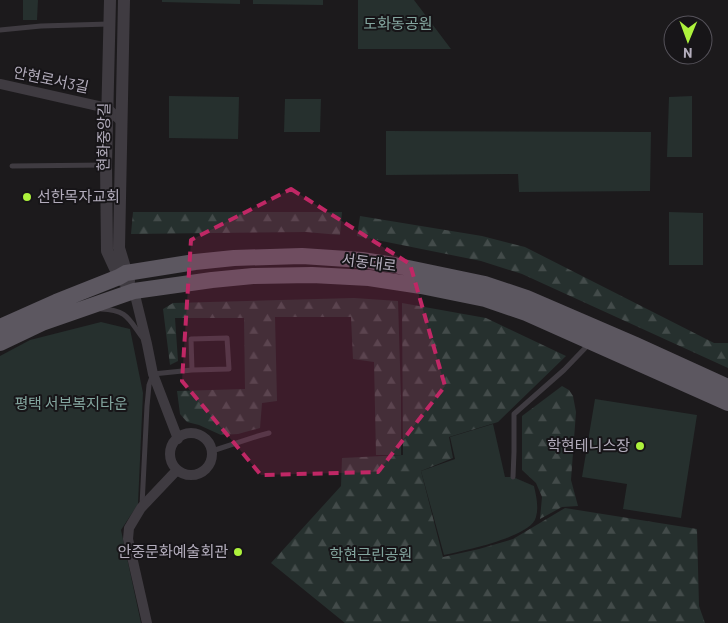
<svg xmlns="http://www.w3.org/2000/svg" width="728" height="623" font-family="Barlow,'Noto Sans KR',sans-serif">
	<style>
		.forest { fill: url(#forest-firs) }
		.green { fill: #26302e }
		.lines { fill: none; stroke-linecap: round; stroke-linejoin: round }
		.service { stroke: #3f3b41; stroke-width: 5 }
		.minor { stroke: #3f3b41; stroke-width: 10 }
		.tertiary { stroke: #3f3b41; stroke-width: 12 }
		.primary { stroke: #5c5760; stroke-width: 16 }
		.marked { fill: #c02765; fill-opacity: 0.2; stroke: #c02765; stroke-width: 4; stroke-dasharray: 10 6; stroke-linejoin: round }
		.poi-dot { fill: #adf23c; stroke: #171518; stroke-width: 2 }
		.labels { text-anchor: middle; stroke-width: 4; stroke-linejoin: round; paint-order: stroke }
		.park-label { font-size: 15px; fill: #84a69f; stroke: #171518 }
		.street-label { font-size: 15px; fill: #b3adbc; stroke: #171518 }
		.poi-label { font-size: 15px; fill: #b3adbc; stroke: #171518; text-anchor: end }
	</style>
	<defs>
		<pattern id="forest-firs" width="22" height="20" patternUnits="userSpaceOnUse" patternTransform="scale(1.25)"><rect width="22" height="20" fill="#26302e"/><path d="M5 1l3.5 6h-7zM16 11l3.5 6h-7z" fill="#434b4a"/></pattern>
	</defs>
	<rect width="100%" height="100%" fill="#1c1a1c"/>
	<path class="forest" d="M133 212H342L340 235 306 232 131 234Z
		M360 216 482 236 525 247 714 343H728V368L522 274 481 261 357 236Z
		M354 298 398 301 401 398V455H376L374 362 353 359 351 317H275L277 401 262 403 260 428 238 434 221 435 199 425 187 422 180 414 177 391 245 389 244 318H175L178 361 170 365 163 309 173 303Z
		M402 303 486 318 566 356 498 422 449 437 453 458 421 471 443 557 479 549 513 539 565 508 697 529 699 606 705 623H345L271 563 341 486 342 458 403 455Z
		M562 386 569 390 573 396 576 412 571 480 578 506 562 507 540 519 542 497 536 483 522 470V416Z"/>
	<path class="green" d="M23 0H38L37 20H23Z
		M162 0H240V4L162 2Z
		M253 0H323V5L253 4Z
		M358 0H414L451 49H358Z
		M169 96 239 97 238 139 169 138Z
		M692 96V157H667L669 97Z
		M285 99H321L320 132H284Z
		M386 131 651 132 650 191 519 192 518 174 386 175Z
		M669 212 703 213V265H669Z
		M101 322 130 329 143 393 138 504 121 530 141 623H0V356L30 340Z
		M595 399 697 415 681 518 623 509 627 484 582 477Z
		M493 424 505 477H513L534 486C536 495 539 507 536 517 532 537 462 551 444 555L421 471 455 459 450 437Z"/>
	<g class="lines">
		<path class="service" d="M0 30 41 26 109 24
			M12 166 106 165
			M101 309C127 310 128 318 142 337
			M212 451 258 436 269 433
			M513 477 514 452V414L564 370 589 344
			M142 505 147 406 149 385 153 374 192 370 229 369 227 338 191 339 192 370"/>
		<path class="minor" d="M0 84 107 108 121 121
			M134 291 147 344 153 374 178 439
			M170 454a21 21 0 1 1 42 0a21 21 0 1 1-42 0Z
			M147 623 128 539 129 528 141 508 177 470"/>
		<path class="tertiary" d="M110 0 106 165 107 251 119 277 134 291
			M124 0 119 248 129 281"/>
		<path class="primary" d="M0 327 56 302 119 277 126 273 195 262 234 258 302 256 362 260 394 265 485 284 527 298 636 345 728 387
			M0 343 42 323 134 291 212 280 253 276 312 275 369 278 421 286 485 299 526 313 728 403"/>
	</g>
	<path class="marked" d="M291 189 410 264 445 386 378 472 261 475 182 381 191 240Z"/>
	<g class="poi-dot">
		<circle cx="27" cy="197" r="5"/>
		<circle cx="640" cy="446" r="5"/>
		<circle cx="238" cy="552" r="5"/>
	</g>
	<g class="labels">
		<g class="park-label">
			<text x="398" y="29">도화동공원</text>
			<text x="71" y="409">평택 서부복지타운</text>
			<text x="371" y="560">학현근린공원</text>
		</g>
		<g class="street-label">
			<text transform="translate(51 80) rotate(12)" y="5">안현로서3길</text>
			<text transform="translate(104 137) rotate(-89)" y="5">현화중앙길</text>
			<text transform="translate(369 263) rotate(7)" y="5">서동대로</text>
		</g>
		<g class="poi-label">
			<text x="37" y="202" text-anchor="start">선한목자교회</text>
			<text x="630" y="451">학현테니스장</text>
			<text x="228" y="557">안중문화예술회관</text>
		</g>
	</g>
	<g transform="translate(688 40) rotate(181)"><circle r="24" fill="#171518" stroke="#55525a"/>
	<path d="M0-4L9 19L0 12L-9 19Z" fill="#adf23c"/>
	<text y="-8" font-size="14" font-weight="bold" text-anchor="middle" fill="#b3adbc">N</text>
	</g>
</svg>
